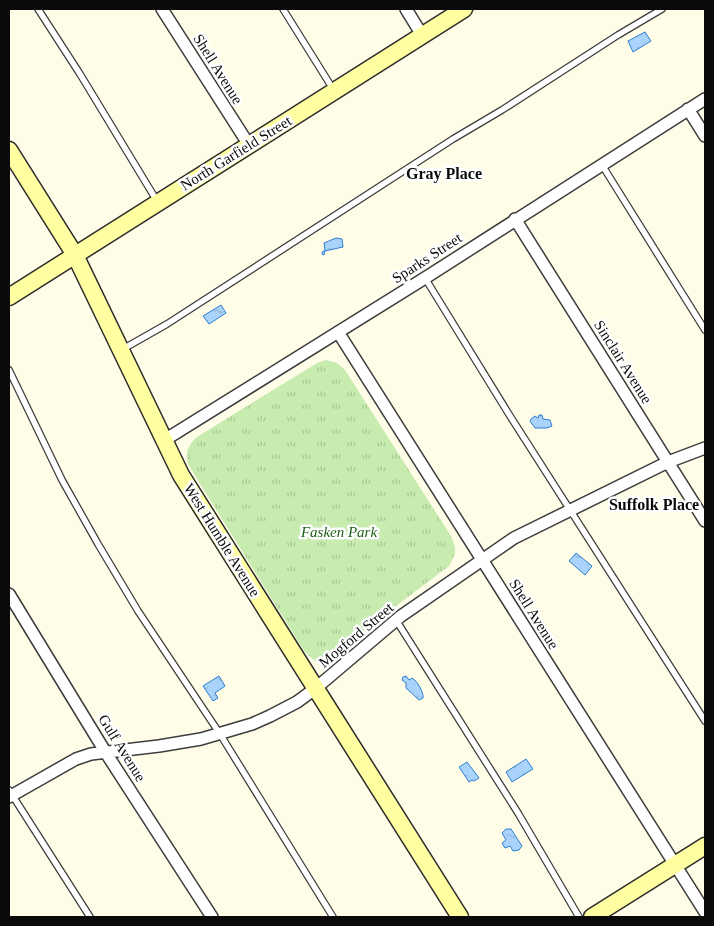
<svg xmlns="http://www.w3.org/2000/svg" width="714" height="926" font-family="'Times New Roman',serif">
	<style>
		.grass { fill: url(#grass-tufts) }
		.water { fill: url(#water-ripples); stroke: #2c7fd5 }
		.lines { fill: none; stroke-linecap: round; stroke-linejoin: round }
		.lane-casing { stroke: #3d3d3d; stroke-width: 8 }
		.street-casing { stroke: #3d3d3d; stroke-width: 14 }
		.secondary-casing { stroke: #2c2c2c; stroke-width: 19 }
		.lane { stroke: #fff; stroke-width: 5.5 }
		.street { stroke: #fff; stroke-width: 11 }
		.secondary { stroke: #ffffa2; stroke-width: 16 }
		.labels { text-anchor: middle; stroke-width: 5; stroke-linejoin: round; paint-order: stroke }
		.street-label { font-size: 15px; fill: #0a0a0a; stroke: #fff }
		.park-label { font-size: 15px; font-style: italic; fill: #206418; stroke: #fff }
		.neighbourhood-label { font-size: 16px; font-weight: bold; fill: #0a0a0a; stroke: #fff }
	</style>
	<defs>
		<pattern id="grass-tufts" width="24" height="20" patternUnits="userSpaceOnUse" patternTransform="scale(1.25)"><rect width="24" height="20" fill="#c8ebb0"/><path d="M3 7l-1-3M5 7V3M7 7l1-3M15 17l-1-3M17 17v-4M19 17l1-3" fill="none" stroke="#aac896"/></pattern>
		<pattern id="water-ripples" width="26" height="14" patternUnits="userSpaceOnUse" patternTransform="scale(1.25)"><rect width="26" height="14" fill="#a9d3fa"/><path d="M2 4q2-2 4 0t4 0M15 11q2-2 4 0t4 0" fill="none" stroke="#90b4d5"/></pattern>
	</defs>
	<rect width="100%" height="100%" fill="#fffde7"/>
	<path class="grass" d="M326 360 337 363 345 370 451 536 455 547V554L449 566 388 612 333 659 326 662H316L304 651 189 466C184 454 188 445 197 437L317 363Z"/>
	<path class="water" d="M645 32 651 41 633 52 628 41Z
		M336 238 342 239 343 247 325 251 324 255 322 254V252L325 250 324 243Z
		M221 305 226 313 209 324 203 316Z
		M539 415H542L543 419 550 420 552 426 547 428H535L530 421 531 419 535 416 538 418Z
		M576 553 592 566 585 575 569 561Z
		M219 676 225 686 215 693 218 698 213 701 203 686Z
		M406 676 409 680 412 678C417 680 424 693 423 698L419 700 406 688V683L402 680 403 677Z
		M526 759 533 769 512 782 506 772Z
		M467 762 479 778 474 781 472 780 469 782 459 767Z
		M506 829H511L522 846 519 850 513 851 510 846 505 848 502 843 506 840 502 833Z"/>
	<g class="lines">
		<g class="lane-casing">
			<path id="lane" d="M38 9 80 74 157 201
				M283 9 333 89
				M602 165 705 330
				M425 278 510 416 705 721
				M123 349 167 324 453 139 502 110 618 35 662 9
				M9 370 62 480 98 544 138 611 220 734 333 917
				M396 620 518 813 579 917
				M9 790 90 917"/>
		</g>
		<g class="street-casing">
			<path id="street" d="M162 9 249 145
				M406 9 422 35
				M688 109 705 136
				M515 219 705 521
				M338 332 705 912
				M163 441 425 278 705 99
				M9 594 106 753 212 917
				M9 797 76 759 91 754 159 746 201 739 252 724 270 716 297 702 316 688 401 616 514 538 668 462 705 448"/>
		</g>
		<g class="secondary-casing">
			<path id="secondary" d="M9 150 75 255 181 475 460 917
				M9 297 464 9
				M592 917 705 846"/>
		</g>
		<use href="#lane" class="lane"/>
		<use href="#street" class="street"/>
		<use href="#secondary" class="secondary"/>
	</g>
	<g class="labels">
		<g class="street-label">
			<text transform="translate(218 69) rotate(58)" y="5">Shell Avenue</text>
			<text transform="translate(236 153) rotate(-32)" y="5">North Garfield Street</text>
			<text transform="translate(427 258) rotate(-33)" y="5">Sparks Street</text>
			<text transform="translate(623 362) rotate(58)" y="5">Sinclair Avenue</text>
			<text transform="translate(222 540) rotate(58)" y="5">West Humble Avenue</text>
			<text transform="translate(534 614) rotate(58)" y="5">Shell Avenue</text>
			<text transform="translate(356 635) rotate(-40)" y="5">Mogford Street</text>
			<text transform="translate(122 748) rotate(58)" y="5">Gulf Avenue</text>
		</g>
		<g class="park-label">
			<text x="339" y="537">Fasken Park</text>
		</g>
		<g class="neighbourhood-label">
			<text x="444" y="179">Gray Place</text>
			<text x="654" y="510">Suffolk Place</text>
		</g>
	</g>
	<rect width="714" height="926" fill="none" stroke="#0a0a0a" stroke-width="20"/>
</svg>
